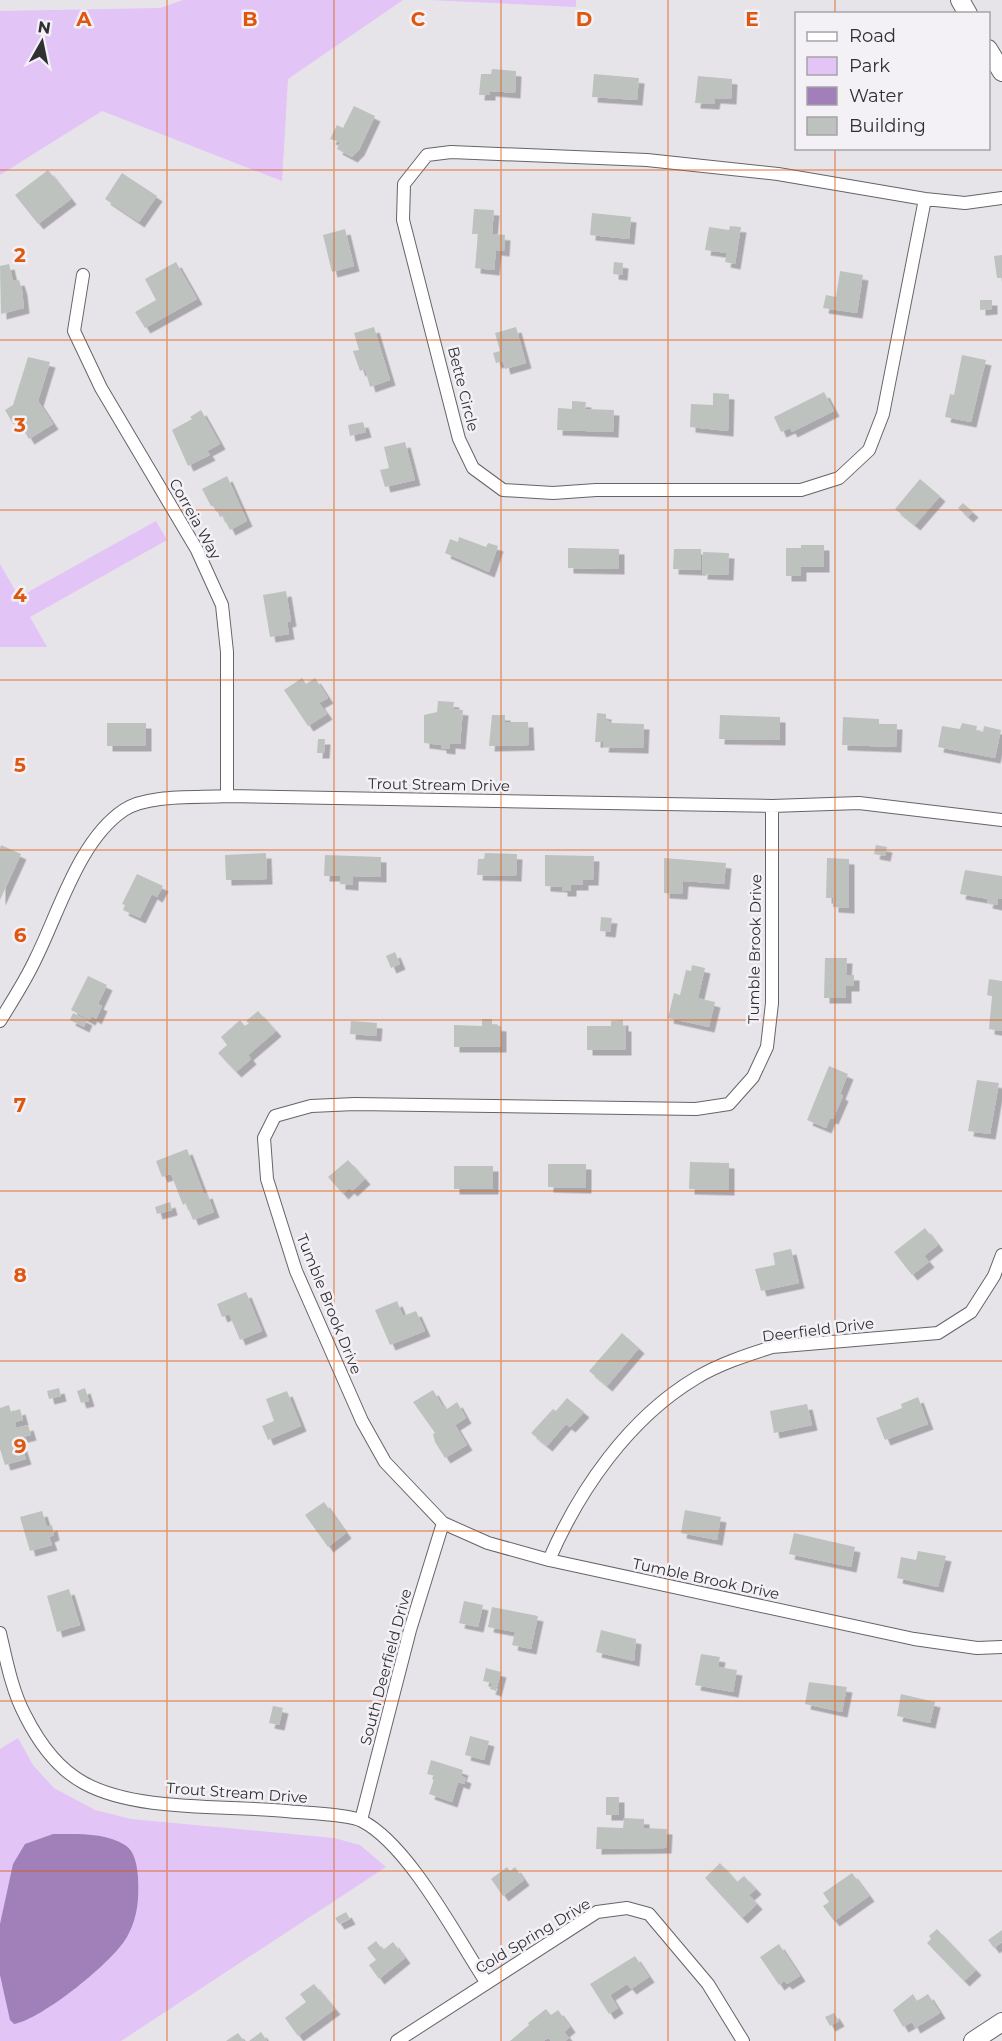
<svg xmlns="http://www.w3.org/2000/svg" width="1002" height="2041" font-family="Montserrat,sans-serif">
	<style>
		.green { fill: #e2c4f7 }
		.water { fill: #a17fb9 }
		.building { fill: #bdc2bf; filter: url(#shadow) }
		.lines { fill: none; stroke-linecap: round; stroke-linejoin: round }
		.street-casing { stroke: #666468; stroke-width: 14 }
		.secondary-casing { stroke: #666468; stroke-width: 20 }
		.street { stroke: #fff; stroke-width: 12 }
		.secondary { stroke: #fff; stroke-width: 18 }
		.grid { fill: none; stroke: #df570e; stroke-width: 1.5; stroke-opacity: 0.55 }
		.labels { text-anchor: middle; stroke-width: 5; stroke-linejoin: round; paint-order: stroke }
		.street-label { font-size: 15px; fill: #302f31; stroke: #f4f1f6 }
		.grid-label { font-size: 20px; text-anchor: middle; font-weight: bold; fill: #df570e; stroke: #f4f1f6; stroke-width: 5; stroke-linejoin: round; paint-order: stroke }
	</style>
	<defs>
		<filter id="shadow"><feDropShadow dx="5.5" dy="5.5" stdDeviation="0" flood-color="#0004"/></filter>
	</defs>
	<rect width="100%" height="100%" fill="#e7e4e9"/>
	<path class="green" d="M183 0H403L288 79 282 181 102 111 0 175V11L160 8Z
		M429 0H576V7Z
		M156 521 167 540 30 617 47 647H0V564L19 597Z
		M18 1738 33 1765 54 1788 95 1810 131 1819 334 1838 360 1845 386 1867 121 2041H0V1749Z"/>
	<path class="water" d="M53 1834C75 1834 105 1832 125 1845 135 1851 137 1866 138 1877 139 1899 138 1916 128 1935 116 1960 41 2020 14 2024L10 2020 0 1975V1924L13 1864 25 1844Z"/>
	<path class="building" d="M492 69 516 71 515 93 490 91V95H479L481 74H491Z
		M594 74 639 78 637 100 592 97Z
		M698 76 732 79 731 99 715 98 714 104 695 103Z
		M354 106 375 116 359 150 352 157 337 149 340 142 330 139 337 125 343 128Z
		M48 170 71 199 38 224 15 195Z
		M122 173 157 196 139 222 105 199Z
		M474 209 494 210 492 234 505 235 504 251 496 250 494 270 475 268 478 234H472Z
		M592 213 631 217 629 239 590 235Z
		M730 226 741 227 735 264 725 262 727 253 705 250 709 227 729 230Z
		M345 229 354 266 332 272 323 235Z
		M1002 255V278H997L994 256Z
		M176 262 197 299 145 328 135 312 156 300 145 279Z
		M614 262 623 263 622 275 613 274Z
		M9 264 13 281 19 280 22 290 24 308 1 314 0 266Z
		M840 271 863 275 857 313 823 308 826 295 836 297Z
		M980 300H992V309L980 310Z
		M374 327 390 380 370 387 365 369 360 371 353 351 359 350 354 333Z
		M516 327 526 363 505 369 503 361 496 363 493 353 500 351 495 333Z
		M962 355 986 360 971 422 945 417 950 394 954 395Z
		M28 357 50 362 38 401 53 424 29 439 18 421 13 424 5 410 13 405Z
		M824 392 834 411 792 432 790 428 781 432 774 417Z
		M713 393 729 394 728 431 690 427 691 404 713 405Z
		M572 401 586 402 585 409 614 410 613 432 557 430 558 408 572 409Z
		M201 410 220 444 207 451 210 455 188 466 172 430 192 419 190 417Z
		M363 422 366 432 350 436 348 425Z
		M405 442 415 480 385 487 380 470 389 468 384 447Z
		M227 476 247 521 230 530 223 516 220 517 215 506H211L202 489Z
		M920 479 940 496 915 525 895 509Z
		M963 503 973 512 968 517 958 508Z
		M459 537 486 547 488 543 498 546 489 572 445 553 450 539 458 542Z
		M801 545H824V567H801V576H786V548H801Z
		M568 548 619 549V569L568 568Z
		M674 549H701V570L673 569Z
		M703 552 729 553 728 575 702 574Z
		M286 591 291 621 287 622 289 634 270 637 263 595Z
		M302 678 306 684 315 678 328 698 319 703 327 714 308 726 284 690Z
		M438 701 454 702 453 709 463 710 460 744 450 743V749L441 748V745L424 743V715L437 712Z
		M597 713 606 714V720L613 723 644 724 643 748 603 747 604 742H595Z
		M492 715H505V722H528L529 745 489 746Z
		M720 715 780 717V740L719 739Z
		M843 717 879 719V724H897L896 747 842 745Z
		M107 723H146V746H107Z
		M962 723 977 726 976 731 983 732 984 726 1001 730 995 758 938 747 942 726 960 729Z
		M318 739H325L324 753H317Z
		M1 845 21 854 0 900V848Z
		M876 845 887 847 885 856 874 854Z
		M266 853 267 879 226 880 225 855Z
		M485 853 517 854 516 876 477 875 478 859H484Z
		M325 855 381 857V877L353 876V885L340 884V876H324Z
		M545 855 594 856 593 880H583V885H571V891H562V887L545 886Z
		M664 858 726 863 724 884 683 881 682 894 664 893Z
		M827 858 849 859V908L833 907V898H826Z
		M965 870 1002 876V899L998 898 997 905 987 903 988 899 960 894Z
		M137 874 163 886 157 897 152 894 140 918 123 910 125 905 122 904Z
		M601 917 612 918 610 932 600 931Z
		M395 952 400 964 391 968 386 956Z
		M825 958H847L846 975H854V986H846V998H824Z
		M692 965 705 968 698 998 715 1002 709 1027 668 1018 674 993 680 995 686 970 691 971Z
		M88 976 107 985 98 1004 102 1006 96 1019 92 1016 90 1020 71 1010Z
		M989 979 1002 981V1031L989 1029 992 996 987 995Z
		M258 1011 276 1031 248 1055 251 1059 236 1072 218 1053 227 1045 221 1037 240 1020 245 1026 249 1023 246 1021Z
		M73 1013 87 1020 84 1027 70 1020Z
		M482 1019H492V1025L501 1026V1047H454V1025L482 1026Z
		M623 1020V1026H626V1050H587V1026H611V1021Z
		M351 1021 377 1023 376 1036 350 1034Z
		M829 1066 848 1074 840 1094 843 1096 833 1119 830 1118 826 1128 807 1120Z
		M977 1080 999 1083 990 1134 968 1131Z
		M187 1149 204 1194 207 1193 214 1212 193 1220 186 1203 183 1205 171 1174 162 1177 156 1161Z
		M348 1160 365 1179 352 1191 349 1188 343 1194 328 1177Z
		M690 1162 729 1163V1190L689 1189Z
		M548 1164H586V1188L548 1187Z
		M454 1166H493V1189H454Z
		M170 1202 172 1210 157 1214 155 1207Z
		M925 1228 938 1245 924 1256 929 1262 912 1275 894 1252Z
		M791 1249 799 1283 761 1291 755 1269 775 1265 773 1253Z
		M246 1292 262 1331 240 1340 229 1314 222 1317 217 1304Z
		M397 1301 403 1316 416 1311 425 1331 390 1345 375 1310Z
		M622 1333 639 1348 607 1386 589 1371Z
		M59 1388 61 1396 49 1399 47 1391Z
		M85 1388 89 1401 81 1403 77 1391Z
		M433 1390 443 1407 445 1405 447 1409 457 1402 466 1418 455 1425 467 1445 445 1458 435 1442 433 1434 435 1433 413 1402Z
		M287 1391 301 1426 268 1440 262 1426 274 1421 266 1399Z
		M918 1397 928 1424 885 1440 876 1418 902 1408 901 1404Z
		M567 1398 584 1412 570 1427 566 1424 547 1446 531 1433 553 1409 556 1411Z
		M807 1404 812 1425 774 1433 770 1411Z
		M9 1405 11 1412 20 1409 23 1420 15 1422 16 1428 28 1425 31 1435 19 1438 26 1459 5 1465 0 1449V1408Z
		M324 1502 346 1533 328 1547 305 1515Z
		M685 1510 721 1517 717 1540 681 1533Z
		M42 1511 47 1527 52 1525 54 1535 49 1537 52 1545 30 1551 20 1517Z
		M794 1533 855 1547 851 1567 789 1554Z
		M918 1551 946 1556 938 1587 897 1578 901 1557 916 1560Z
		M69 1589 80 1625 57 1632 47 1596Z
		M464 1601 483 1605 478 1627 459 1623Z
		M492 1607 538 1616 531 1649 512 1645 515 1632 488 1627Z
		M601 1630 636 1639 634 1661 596 1652Z
		M701 1654 720 1657 718 1667 737 1670 733 1692 695 1685Z
		M486 1668 501 1672 496 1691 490 1689 492 1683 483 1681Z
		M809 1682 847 1687 842 1712 805 1704Z
		M901 1694 935 1702 930 1723 897 1716Z
		M273 1706 283 1708 279 1725 269 1723Z
		M470 1736 489 1741 484 1760 465 1755Z
		M431 1760 463 1770 461 1776 466 1778 464 1784 458 1782 452 1802 429 1794 435 1776 427 1774Z
		M606 1797H619V1815H606Z
		M624 1818 644 1819V1828L667 1829 666 1848 596 1849 597 1827 623 1828Z
		M720 1863 737 1882 744 1876 756 1889 749 1895 757 1904 742 1918 705 1878Z
		M507 1867 510 1871 515 1867 524 1880 503 1896 491 1879Z
		M852 1873 869 1896 834 1921 823 1906 829 1902 823 1893Z
		M346 1912 350 1919 339 1924 335 1918Z
		M937 1929 976 1970 964 1981 927 1943 931 1939 929 1936Z
		M1002 1930V1942L994 1948 988 1940Z
		M376 1941 383 1950 393 1942 405 1958 379 1979 369 1965 376 1960 367 1948Z
		M779 1944 800 1976 787 1984 784 1981 779 1985 760 1957Z
		M635 1956 649 1977 631 1989 627 1984 610 1995 618 2008 609 2014 590 1984Z
		M314 1984 335 2009 298 2036 285 2018 306 2002 300 1994Z
		M913 1994 917 2001 928 1994 940 2013 915 2028 912 2022 903 2027 893 2010Z
		M546 2009 551 2015 558 2010 570 2027 564 2032 569 2038 565 2041H551L548 2038 543 2041H510L529 2025 528 2023Z
		M834 2013 839 2021 830 2026 825 2017Z
		M261 2032 267 2041H249Z
		M238 2033 244 2041H226Z"/>
	<g class="lines">
		<g class="street-casing">
			<path id="street" d="M451 152 647 160 778 174 925 199 883 414 869 450 839 478 801 490H596L553 493 503 490 473 468 459 439 403 220 404 184 427 155Z
				M925 199 965 203 1002 198
				M83 275 74 331 101 388 197 550 222 605 227 652V796
				M772 806V1003L767 1047 753 1077 729 1104 696 1109 355 1104 311 1106 275 1116 264 1138 267 1179 296 1271 362 1421 385 1462 443 1523 488 1543 549 1560 914 1639 977 1648 1002 1647
				M0 1021C12 1001 26 980 36 958 59 912 79 840 124 810 148 794 197 798 227 796L772 806 859 803 1002 820
				M549 1560C579 1490 629 1418 696 1378 719 1364 747 1355 772 1347L938 1333 971 1312 994 1276 1002 1255
				M0 1633C6 1659 12 1691 25 1715 38 1741 58 1769 84 1783 137 1812 225 1805 286 1811 302 1813 349 1814 362 1821 409 1845 457 1938 486 1982
				M361 1820 410 1630 443 1523
				M397 2041 597 1912 627 1908 649 1914 708 1984 743 2041"/>
		</g>
		<g class="secondary-casing">
			<path id="secondary" d="M960 0 968 14
				M988 49 1002 72
				M973 2041 1002 2022"/>
		</g>
		<use href="#street" class="street"/>
		<use href="#secondary" class="secondary"/>
	</g>
	<path class="grid" d="M167 0V2041M334 0V2041M501 0V2041M668 0V2041M835 0V14M835 148V2041M0 170H1002M0 340H1002M0 510H1002M0 680H1002M0 850H1002M0 1020H1002M0 1191H1002M0 1361H1002M0 1531H1002M0 1701H1002M0 1871H1002"/>
	<g class="labels">
		<g class="street-label">
			<text transform="translate(463 389) rotate(76)" y="5">Bette Circle</text>
			<text transform="translate(195 519) rotate(61)" y="5">Correia Way</text>
			<text transform="translate(439 785) rotate(1)" y="5">Trout Stream Drive</text>
			<text transform="translate(755 949) rotate(-89)" y="5">Tumble Brook Drive</text>
			<text transform="translate(329 1304) rotate(68)" y="5">Tumble Brook Drive</text>
			<text transform="translate(818 1330) rotate(-7)" y="5">Deerfield Drive</text>
			<text transform="translate(706 1579) rotate(12)" y="5">Tumble Brook Drive</text>
			<text transform="translate(386 1667) rotate(-75)" y="5">South Deerfield Drive</text>
			<text transform="translate(237 1793) rotate(4)" y="5">Trout Stream Drive</text>
			<text transform="translate(533 1936) rotate(-31)" y="5">Cold Spring Drive</text>
		</g>
	</g>
	<g class="grid-label">
		<text x="84" y="26">A</text>
		<text x="250" y="26">B</text>
		<text x="418" y="26">C</text>
		<text x="584" y="26">D</text>
		<text x="752" y="26">E</text>
		<text x="20" y="262">2</text>
		<text x="20" y="432">3</text>
		<text x="20" y="602">4</text>
		<text x="20" y="772">5</text>
		<text x="20" y="942">6</text>
		<text x="20" y="1112">7</text>
		<text x="20" y="1282">8</text>
		<text x="20" y="1453">9</text>
	</g>
	<rect x="795" y="12" width="195" height="138" fill="#f4f1f6" stroke="#a6a3a7" stroke-width="1.5"/>
	<rect x="807" y="32" width="30" height="9" fill="#ffffff" stroke="#a6a3a7" stroke-width="1.5"/>
	<text x="849" y="42" font-size="18" fill="#302f31">Road</text>
	<rect x="807" y="57" width="30" height="18" fill="#e2c4f7" stroke="#a6a3a7" stroke-width="1.5"/>
	<text x="849" y="72" font-size="18" fill="#302f31">Park</text>
	<rect x="807" y="87" width="30" height="18" fill="#a17fb9" stroke="#a6a3a7" stroke-width="1.5"/>
	<text x="849" y="102" font-size="18" fill="#302f31">Water</text>
	<rect x="807" y="117" width="30" height="18" fill="#bdc2bf" stroke="#a6a3a7" stroke-width="1.5"/>
	<text x="849" y="132" font-size="18" fill="#302f31">Building</text>
	<g transform="translate(42 42) rotate(9)" stroke="#f4f1f6" stroke-width="4.5" paint-order="stroke">
	<path d="M0-4.5L10 22L0 15L-10 22Z" fill="#302f31"/>
	<text y="-9" font-size="16" font-weight="bold" text-anchor="middle" fill="#302f31">N</text>
	</g>
</svg>
